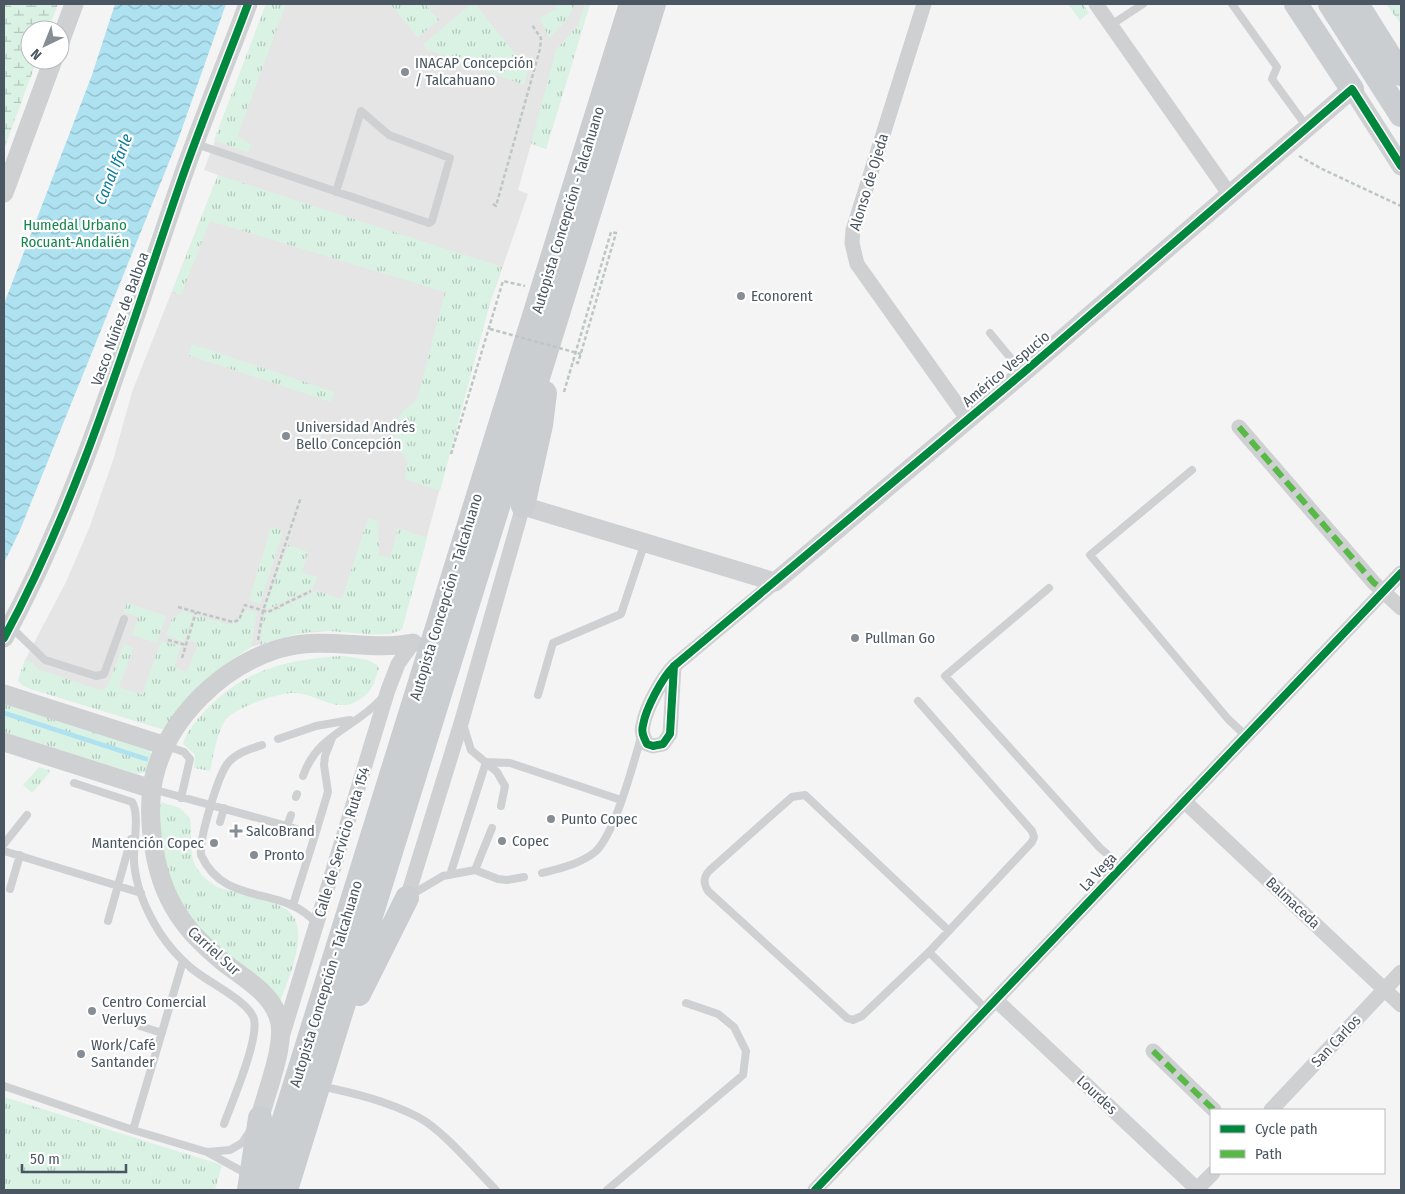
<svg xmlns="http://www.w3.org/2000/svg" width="1405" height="1194" font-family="'Fira Sans Condensed',sans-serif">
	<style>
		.education { fill: #e6e5e6 }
		.grass { fill: url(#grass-tufts) }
		.wetland { fill: url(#wetland-marsh) }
		.water { fill: url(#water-waves) }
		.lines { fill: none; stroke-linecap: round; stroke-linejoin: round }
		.stream { stroke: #aee2f0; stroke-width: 4.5 }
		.path { stroke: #bcc7c4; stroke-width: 2.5; stroke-dasharray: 4 2.5; stroke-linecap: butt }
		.service { stroke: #ced0d2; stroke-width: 8 }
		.minor { stroke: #ced0d2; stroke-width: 15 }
		.tertiary { stroke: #ced0d2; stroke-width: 19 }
		.primary { stroke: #caced1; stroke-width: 24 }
		.path-bridge { stroke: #bcc7c4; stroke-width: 2.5; stroke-dasharray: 4 2.5; stroke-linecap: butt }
		.quiet { stroke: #58b947; stroke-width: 6; stroke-dasharray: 12 6; stroke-linecap: butt }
		.cycleway-casing { stroke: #fff; stroke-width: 11 }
		.cycleway { stroke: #00873e; stroke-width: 8 }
		.poi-dot { fill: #868d94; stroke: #fff; stroke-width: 2 }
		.labels { text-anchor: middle; stroke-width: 4.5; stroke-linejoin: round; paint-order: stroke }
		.poi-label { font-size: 15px; fill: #4a5661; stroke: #fff; text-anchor: start }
		.street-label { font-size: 15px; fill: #4a5661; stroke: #fff }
		.park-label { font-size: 15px; fill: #17864f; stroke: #fff }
		.water-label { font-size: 16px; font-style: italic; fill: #0c7c9b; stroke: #fff }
	</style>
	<defs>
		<pattern id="grass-tufts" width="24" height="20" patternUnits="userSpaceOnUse" patternTransform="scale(1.25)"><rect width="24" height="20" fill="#d9f2e3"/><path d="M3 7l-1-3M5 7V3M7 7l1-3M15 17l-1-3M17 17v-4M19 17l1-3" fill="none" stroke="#b2c7bb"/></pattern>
		<pattern id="wetland-marsh" width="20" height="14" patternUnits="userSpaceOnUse" patternTransform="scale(1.25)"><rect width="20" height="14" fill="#d9f2e3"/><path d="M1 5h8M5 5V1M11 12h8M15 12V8" fill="none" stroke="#b2c7bb"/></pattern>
		<pattern id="water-waves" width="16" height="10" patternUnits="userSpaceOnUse" patternTransform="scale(1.25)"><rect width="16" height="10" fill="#aee2f0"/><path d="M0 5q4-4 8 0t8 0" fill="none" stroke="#90bac6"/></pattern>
	</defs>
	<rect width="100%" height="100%" fill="#f4f4f4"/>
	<path class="education" d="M266 4H590L546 149 531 144 518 190 528 194 489 306 402 629 389 634 329 631 294 634 251 647 221 666 194 691 162 729 31 689 22 685 18 680 25 660 66 582 90 526 114 457 132 392 218 175 204 170Z"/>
	<path class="grass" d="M266 4H286L237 137 251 144 248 153 214 140Z
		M390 4H425L439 20 418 37Z
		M471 4H475L528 70 524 85 426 49 424 44Z
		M555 4H575L566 21 549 38 540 18 558 8Z
		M585 4H590L546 149 531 143 556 50 578 25Z
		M1068 4H1083L1089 13 1080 20Z
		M218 175 502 267 489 306 440 491 405 479 408 461C405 456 398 450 396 445 392 435 397 417 404 410 410 405 414 404 418 397L445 292 210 221 181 295 172 292Z
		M192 344 334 392 331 402 188 355Z
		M368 518 378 521 379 555 390 558 398 528 427 538 402 629C385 641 339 629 317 631 297 633 279 638 260 645L264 615 317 591 342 599Z
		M271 527 283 531 260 604 249 600Z
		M288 545 308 552 302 572 317 577 313 588 268 609 265 608Z
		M127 603 166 616 157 643 132 635 138 617 124 612Z
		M245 610 257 612 251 647C211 672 195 689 167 727L162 729 31 689 22 685 18 680 25 660 30 661 38 669 96 689 100 690 107 687 124 644 133 648 119 687 142 695 161 641 181 646 174 667 187 672 198 644 187 639 195 615 227 624 238 623Z
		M183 611 193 615 184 642 166 635 172 618Z
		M344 656 368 660 377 665 379 668C373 685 373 692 357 701 334 714 316 692 292 693 277 693 239 707 228 717 218 727 213 757 210 771L194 768 195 755 183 744C187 731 195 722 204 712 244 669 287 659 344 656Z
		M4 704 149 750 153 756 146 772 137 774 4 732Z
		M39 767 51 771 32 793 23 785Z
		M161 802 180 808 190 818C194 850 183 865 217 887 239 894 268 897 287 910 313 928 287 981 279 1005 227 957 162 909 160 832 160 823 157 810 161 802Z
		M4 1097 222 1165 215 1190H4Z"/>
	<path class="wetland" d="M4 4H58L48 30H30V60H37L4 149Z
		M1386 4H1401V24Z"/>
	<path class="water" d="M115 4H226L178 140 20 530 4 563V304L92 75Z"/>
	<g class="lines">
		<path class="stream" d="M4 713 146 759"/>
		<path class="path" d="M1299 156 1320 168 1401 206
			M493 204 496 206 540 49 541 38 532 25
			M564 392 611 232 616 233 578 363 573 361
			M451 454 503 281 525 286
			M178 607 233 622 239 620 245 605 268 612 311 591
			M168 640 186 645
			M258 640 263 611 301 497
			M182 658 196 612"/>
		<path class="service" d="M1232 4 1277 67 1272 79 1307 127
			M1111 25 1143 4
			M196 144 429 223 432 221 450 158 389 135 361 111 336 192
			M990 333 1022 372
			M1192 470 1090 555 1228 719 1246 736
			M1049 588 945 676 1100 848 1122 867
			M10 626 45 660 96 676 104 674 124 619
			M538 695 553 643 621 614 645 542
			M918 701 1032 831 1034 837 1032 842 929 952 862 1016 853 1020 847 1018 708 891C703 883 703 877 710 870L792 797 805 795 949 931
			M463 724 471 750 497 772 505 786 501 806
			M278 739 316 726 350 720
			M262 745C250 749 236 753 228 763 218 775 199 839 201 855 225 908 283 884 316 923
			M167 746 184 752 190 759 181 798
			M486 762 510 763 621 800
			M303 776C318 733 356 728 382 698
			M74 783 132 802C140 814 133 846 134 862 136 887 146 911 160 933 168 945 178 957 190 967 205 981 248 1000 254 1019 259 1040 232 1102 224 1124
			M152 789 287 826
			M296 797 297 794
			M291 815 287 826 315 835 293 905
			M220 822 224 808
			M315 835 328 792 324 765 325 756 332 738
			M4 844 27 815
			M4 851 141 893
			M475 870 492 828
			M542 873C561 868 580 864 595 852 615 835 634 761 642 734
			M450 875 486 762
			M10 889 20 855
			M411 895 443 876 475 870 498 879 507 880 524 877
			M108 921 131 839
			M929 952 987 1010
			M137 1025 162 1033
			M4 1086 133 1130 207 1152 230 1150 242 1143 250 1131
			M320 1086C354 1093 387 1101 418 1117 443 1130 475 1169 496 1190
			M133 1130 183 961
			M207 1152 247 1174
			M607 1190 743 1075 746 1051 734 1027 718 1014 686 1003"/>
		<path class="minor" d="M924 4 853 230 852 243 857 264 968 420
			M1096 4 1230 195
			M1239 427 1374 583 1401 608
			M674 666 670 734 663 744 653 746 647 744C644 738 641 733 643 725 646 708 662 678 674 666L775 582
			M1184 801 1401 1005
			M407 898 462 720 523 506
			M996 1000 1198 1190
			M282 1037 388 690 398 664 413 643
			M1153 1051 1214 1110
			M1271 1110 1401 972
			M815 1190 1401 573
			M1196 1190 1213 1173"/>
		<path class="tertiary" d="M60 42 74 4
			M4 193 53 60
			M523 506 775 582 1023 373 1352 89 1401 166
			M4 638C82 494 128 334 181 181 202 121 226 63 248 4
			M4 694 166 746
			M4 742 152 789
			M260 1118C266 1091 288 1041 278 1016 269 991 242 977 222 961 209 950 195 938 185 924 168 902 158 875 154 848 150 825 149 800 154 777 168 718 221 667 278 649 326 635 367 652 413 643"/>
		<path class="primary" d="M1296 4 1352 89
			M1330 4 1401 115
			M1357 4 1401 74
			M523 506 541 425 545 393
			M359 994 407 898
			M249 1190 260 1118
			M262 1190 631 4
			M286 1190 654 4"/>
		<path class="path-bridge" d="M490 329 581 354"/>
		<path class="quiet" d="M1239 427 1374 583 1385 591
			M1153 1051 1214 1110"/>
		<g class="cycleway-casing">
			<path id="cycleway" d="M4 638C82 494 128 334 181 181 202 121 226 63 248 4
				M674 666 670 734 663 744 653 746 647 744C644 738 641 733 643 725 646 708 662 678 674 666L1023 373 1352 89 1401 166
				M815 1190 1401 573"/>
		</g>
		<use href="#cycleway" class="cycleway"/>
	</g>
	<g class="poi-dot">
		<circle cx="405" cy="72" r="5"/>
		<circle cx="741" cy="296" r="5"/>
		<circle cx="286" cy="436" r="5"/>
		<circle cx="855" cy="638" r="5"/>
		<circle cx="551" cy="819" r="5"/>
		<path d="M233.5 823.5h5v5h5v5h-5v5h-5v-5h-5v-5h5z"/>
		<circle cx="502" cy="841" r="5"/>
		<circle cx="214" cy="843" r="5"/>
		<circle cx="254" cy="855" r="5"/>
		<circle cx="92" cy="1011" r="5"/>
		<circle cx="81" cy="1054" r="5"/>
	</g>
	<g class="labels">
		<g class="poi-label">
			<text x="415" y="68">INACAP Concepción<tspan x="415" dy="17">/ Talcahuano</tspan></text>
			<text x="751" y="301">Econorent</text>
			<text x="296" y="432">Universidad Andrés<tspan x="296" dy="17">Bello Concepción</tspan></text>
			<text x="865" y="643">Pullman Go</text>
			<text x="561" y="824">Punto Copec</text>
			<text x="246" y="836">SalcoBrand</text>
			<text x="512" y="846">Copec</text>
			<text x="204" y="848" text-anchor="end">Mantención Copec</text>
			<text x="264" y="860">Pronto</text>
			<text x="102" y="1007">Centro Comercial<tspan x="102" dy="17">Verluys</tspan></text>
			<text x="91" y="1050">Work/Café<tspan x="91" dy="17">Santander</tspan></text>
		</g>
		<g class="street-label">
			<text transform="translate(869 182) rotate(-73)" y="5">Alonso de Ojeda</text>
			<text transform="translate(568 210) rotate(-73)" y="5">Autopista Concepción - Talcahuano</text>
			<text transform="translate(120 319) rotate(-70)" y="5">Vasco Núñez de Balboa</text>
			<text transform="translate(1006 369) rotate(-40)" y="5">Américo Vespucio</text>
			<text transform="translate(446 597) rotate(-73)" y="5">Autopista Concepción - Talcahuano</text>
			<text transform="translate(342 842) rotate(-73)" y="5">Calle de Servicio Ruta 154</text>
			<text transform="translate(1098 872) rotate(-47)" y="5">La Vega</text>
			<text transform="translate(1293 903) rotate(43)" y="5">Balmaceda</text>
			<text transform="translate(214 951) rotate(42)" y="5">Carriel Sur</text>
			<text transform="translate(326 984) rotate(-73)" y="5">Autopista Concepción - Talcahuano</text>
			<text transform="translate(1336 1041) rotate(-47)" y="5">San Carlos</text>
			<text transform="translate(1097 1095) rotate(43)" y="5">Lourdes</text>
		</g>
		<g class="park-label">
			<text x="75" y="230">Humedal Urbano<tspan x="75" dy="17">Rocuant-Andalién</tspan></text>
		</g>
		<g class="water-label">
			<text transform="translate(113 169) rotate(-68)" y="6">Canal Ifarle</text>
		</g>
	</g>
	<rect width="1405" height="1194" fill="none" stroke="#4a5661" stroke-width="10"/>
	<rect x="1210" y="1109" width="175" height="65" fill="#ffffff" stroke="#b7bbc0"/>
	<rect x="1220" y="1125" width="25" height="8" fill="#00873e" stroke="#b7bbc0"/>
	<text x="1255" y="1134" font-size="15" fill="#4a5661">Cycle path</text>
	<rect x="1220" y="1150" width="25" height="8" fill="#58b947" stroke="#b7bbc0"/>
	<text x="1255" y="1159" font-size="15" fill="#4a5661">Path</text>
	<g transform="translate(45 45) rotate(223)"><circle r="24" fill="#ffffff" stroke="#b7bbc0"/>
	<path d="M0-4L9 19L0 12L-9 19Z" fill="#868d94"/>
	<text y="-8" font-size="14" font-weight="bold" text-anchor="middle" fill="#4a5661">N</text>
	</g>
	<path d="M22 1164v8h104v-8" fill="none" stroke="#4a5661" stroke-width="2.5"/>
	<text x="30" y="1164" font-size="15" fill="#4a5661" stroke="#ffffff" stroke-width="4" paint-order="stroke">50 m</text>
</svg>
